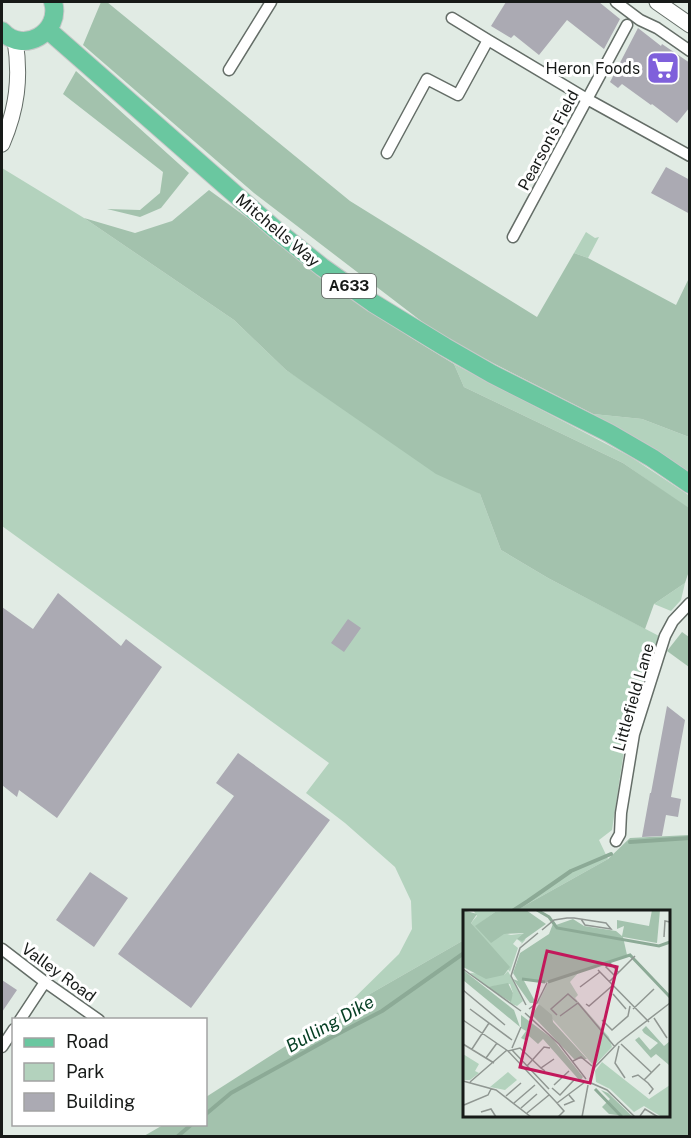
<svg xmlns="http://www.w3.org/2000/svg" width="691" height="1138" font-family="'Public Sans',sans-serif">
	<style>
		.green { fill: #b3d2bd }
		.forest { fill: #a3c2ad }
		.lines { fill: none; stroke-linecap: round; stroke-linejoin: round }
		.stream { stroke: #8caa96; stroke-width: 4 }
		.building { fill: #abaab3 }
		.street-casing { stroke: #646d67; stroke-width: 13 }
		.secondary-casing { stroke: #646d67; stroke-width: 17 }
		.primary-casing { stroke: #c7c8c8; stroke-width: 20 }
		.street { stroke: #fff; stroke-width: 10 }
		.secondary { stroke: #fff; stroke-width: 15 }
		.primary { stroke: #6ac7a0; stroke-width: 18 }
		.labels { text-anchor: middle; stroke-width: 6; stroke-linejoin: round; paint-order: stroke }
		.shield { fill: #fff; stroke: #5d5f5d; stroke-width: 1.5 }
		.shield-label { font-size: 15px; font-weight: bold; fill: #171a18 }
		.poi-label { font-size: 16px; fill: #171a18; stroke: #fff; text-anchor: end }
		.street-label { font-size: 16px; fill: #171a18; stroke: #fff }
		.water-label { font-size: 18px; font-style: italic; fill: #063f24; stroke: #fff }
		.inset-river { fill: none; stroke: #8caa96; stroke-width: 3 }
		.inset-road { fill: none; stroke: #909792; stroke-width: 1.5 }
		.view { fill: #c2185b; fill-opacity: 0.15; stroke: #c2185b; stroke-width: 3 }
		.inset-edge { fill: none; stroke: #171a18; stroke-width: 3 }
	</style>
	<rect width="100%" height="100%" fill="#e1ebe4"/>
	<path class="green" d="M2 168 84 218 234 320 286 370 480 494 501 550 548 578 659 636 628 724 612 830 599 840 608 859 515 911 464 912V940L342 1010 399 954 412 929 411 901 395 867 345 823 306 793 329 763 2 526Z
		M586 232 595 238 599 237 588 258 574 253Z
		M454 364 631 457 687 494 689 496V509L623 463 464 387Z
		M593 414 642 419 689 437V472L658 451Z
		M685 583 681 600 671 611 654 604Z"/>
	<path class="forest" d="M101 2H107L350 201 537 317 574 253 588 258 676 305 689 278V437L642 419 593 414 442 337 254 193 83 45Z
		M76 71 189 173 161 208 140 217 107 209 140 210 160 193 163 172 63 94Z
		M209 190 410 337 454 364 464 387 623 463 689 508V571L685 583 654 604 645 629 548 578 501 550 480 494 436 474 286 370 234 320 84 218 135 233 172 221Z
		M682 632 689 637V667L667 651Z
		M689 835V1136H144L163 1125 206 1124V1097L342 1010 464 940V1116H668V912L515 911 608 859 630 838Z"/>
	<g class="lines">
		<path class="stream" d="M630 842 690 838
			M511 912 528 901 571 871 611 854
			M206 1114 231 1093 332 1037 382 1011 464 953
			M178 1136 192 1124"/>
	</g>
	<path class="building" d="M506 2H599L620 19 604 49 567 20 539 55 514 35 511 38 491 26Z
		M638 28 661 46 662 44 690 63V107L677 123 652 104 651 105 622 84 618 88 610 82Z
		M666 167 690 180V214L651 193Z
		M58 593 121 646 126 639 162 667 57 818 19 790 17 797 2 785V607L33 629Z
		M348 619 361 628 344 652 331 643Z
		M667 706 685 720 671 797 681 799 678 817 666 815 662 836 642 837 650 793H651Z
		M238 753 330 820 191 1008 118 954 234 796 216 783Z
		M90 872 128 898 94 947 56 920Z
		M2 980 17 990 2 1012Z"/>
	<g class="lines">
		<g class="street-casing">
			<path id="street" d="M616 2 640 20 657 28 690 51
				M488 40 587 99 690 156
				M229 70 271 2
				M387 153 427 79 458 95 488 40 452 18
				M513 237 627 25
				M616 841 620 834 621 813 634 734 665 636 673 621 690 603
				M2 949 45 982 99 1020
				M20 1020 45 982
				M2 1047 14 1029"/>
		</g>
		<g class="secondary-casing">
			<path id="secondary" d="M657 2 690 25
				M2 144C17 109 21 78 15 40"/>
		</g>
		<g class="primary-casing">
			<path id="primary" d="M48 30 276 230 322 267 373 303 445 347 492 374 609 433 652 458 690 484
				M2 31C23 55 62 32 53 2"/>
		</g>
		<use href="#street" class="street"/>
		<use href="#secondary" class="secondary"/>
		<use href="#primary" class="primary"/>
	</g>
	<defs>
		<g id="supermarket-square" transform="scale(1.725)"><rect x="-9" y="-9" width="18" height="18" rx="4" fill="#7f60db" stroke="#fff"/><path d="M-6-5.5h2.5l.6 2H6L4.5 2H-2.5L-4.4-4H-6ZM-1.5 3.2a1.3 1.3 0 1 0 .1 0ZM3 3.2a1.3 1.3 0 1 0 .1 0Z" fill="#fff"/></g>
	</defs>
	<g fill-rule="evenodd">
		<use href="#supermarket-square" x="663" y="68"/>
	</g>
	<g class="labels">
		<rect class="shield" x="322" y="274" width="54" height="24" rx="4.5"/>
		<g class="shield-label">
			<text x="349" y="291">A633</text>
		</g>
		<g class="poi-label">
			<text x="640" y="74">Heron Foods</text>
		</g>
		<g class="street-label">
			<text transform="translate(548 140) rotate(-62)" y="6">Pearson's Field</text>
			<text transform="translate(278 230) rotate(40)" y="6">Mitchells Way</text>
			<text transform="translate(633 697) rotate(-74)" y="6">Littlefield Lane</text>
			<text transform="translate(59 972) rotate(36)" y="6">Valley Road</text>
		</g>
		<g class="water-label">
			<text transform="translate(330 1024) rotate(-29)" y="6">Bulling Dike</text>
		</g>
	</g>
	<g transform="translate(463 910)">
		<rect width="207" height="207" fill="#e1ebe4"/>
		<path d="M10 0H45L32 2 13 16 48 25 64 23 62 30 56 37 59 33 54 29 50 34 55 38 47 62 8 13 14 6ZM45 61 60 91 54 96 46 93 50 83 47 74 24 77 7 63 41 65ZM116 62 107 72 115 85 112 88 146 127 149 137 131 156 75 93 86 71ZM0 144 16 154 12 161 16 163 7 170H0ZM139 152 186 189 207 175V207H199L181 196 171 202 147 179 133 172 132 161ZM45 162 54 170 42 180 27 177Z" fill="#b3d2bd"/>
		<path d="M0 0 14 4 8 13 47 57 41 65 23 69 0 57ZM45 0H63L83 14 59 31 54 29 61 23 41 24 28 33 12 16 32 2ZM189 0H197L194 33 160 27 164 45 83 73 60 69 73 93H67L50 69 55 71 50 63 57 43 86 24 91 11 93 15 110 9 121 16 153 21 159 26 161 16 154 19V10L186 16ZM0 60 51 100 57 117 0 70ZM45 73 50 83 48 92 24 77ZM76 94 89 105 90 112 124 149H111L69 105ZM58 105 90 129 120 167 117 171 80 129 75 134 66 126 62 130 58 128 63 121 58 118ZM183 116 201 136 207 131V172L206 155 193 144 188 148 172 130 176 127 187 140 195 133 181 123 179 120ZM138 180 145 183 170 207 146 204 139 197 147 189Z" fill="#a3c2ad"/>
		<path class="inset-river" d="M74 0 86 7 94 18 196 36 207 32M59 69 82 72M85 72 167 45 207 87M132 179 159 207"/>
		<path class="inset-road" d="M79 20 91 10 104 8H111L143 13 148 19 122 15 118 9M201 27 202 11 207 12M0 59 58 101M135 60 186 112M152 66 143 57 147 53 156 63M146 72 172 46M117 77 137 62M0 80 42 115M150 84 163 99M123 94 126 96 149 76M63 95 48 66 57 38 75 23M7 99 49 130M66 99 74 93 84 73M170 99 191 79M62 103 96 134 123 169M94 105 88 99 105 84 114 92M97 106 115 93 152 137M191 108 204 128M0 110 45 141 94 193M139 110 149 120 165 106 167 96M0 134 31 153M158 134 188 162M156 136 152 153 162 168M49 138 58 117M9 139 26 113M49 140 86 179M45 141 57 138 78 158M23 148 34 133M110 151 118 147 129 156M64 156 81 137 87 138M82 161 78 158 91 149M169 167 175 165 185 173 190 179 186 184M127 169 132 157 155 133 207 93M181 170 197 154M0 171 33 180 68 207M7 172 44 140M128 173 144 180 172 207M91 175 106 161M89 178 97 185 111 170M43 186 58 173M51 193 72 175M1 195 25 185 28 179M101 195 111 191 106 185M58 198 74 184M18 202 28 199 33 207M64 203 86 185M177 206 182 199 195 207M95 207 101 201 94 193 122 172M119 207 125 175"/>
		<path class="view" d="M84 41 154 57 127 173 57 157Z"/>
		<rect width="207" height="207" class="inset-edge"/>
	</g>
	<rect width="691" height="1138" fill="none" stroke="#171a18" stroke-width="6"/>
	<rect x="12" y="1018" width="195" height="108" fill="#ffffff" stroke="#a2a3a3" stroke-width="1.5"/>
	<rect x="24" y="1038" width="30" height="9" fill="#6ac7a0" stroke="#a2a3a3" stroke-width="1.5"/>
	<text x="66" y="1048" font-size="18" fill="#171a18">Road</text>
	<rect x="24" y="1063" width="30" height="18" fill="#b3d2bd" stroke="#a2a3a3" stroke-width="1.5"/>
	<text x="66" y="1078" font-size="18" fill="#171a18">Park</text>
	<rect x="24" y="1093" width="30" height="18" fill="#abaab3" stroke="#a2a3a3" stroke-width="1.5"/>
	<text x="66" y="1108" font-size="18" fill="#171a18">Building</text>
</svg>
